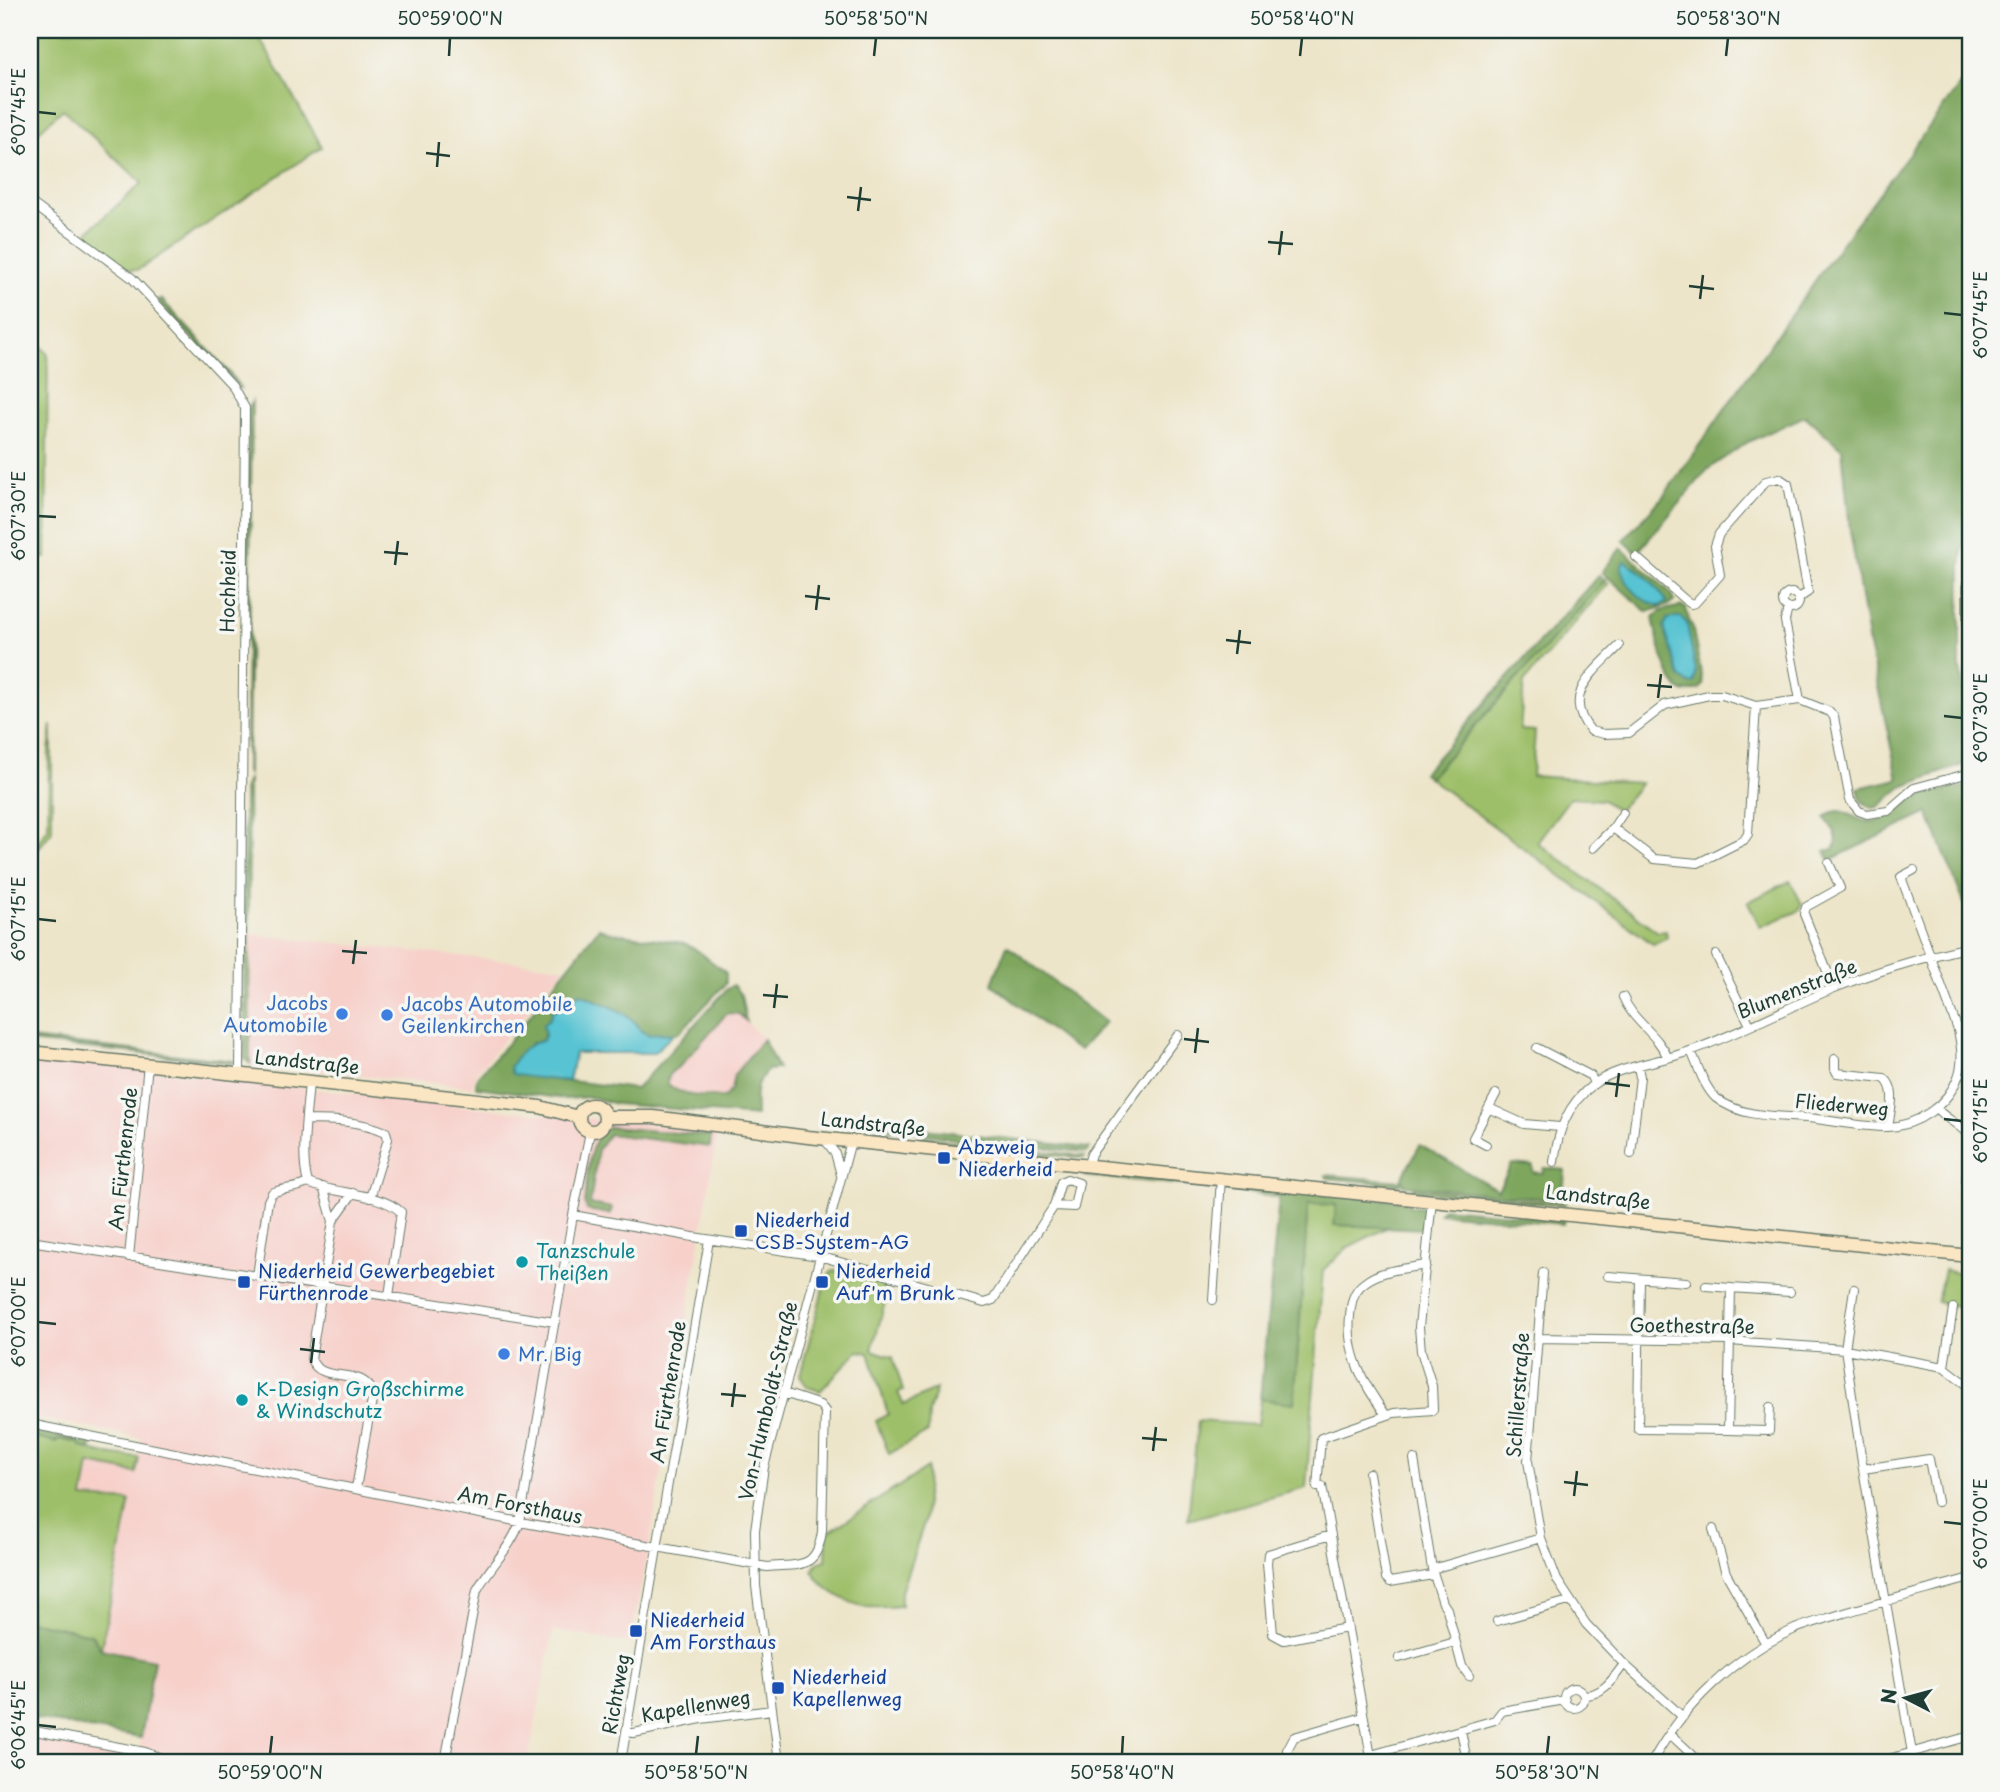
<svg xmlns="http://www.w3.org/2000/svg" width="2000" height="1792" font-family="'Playpen Sans',sans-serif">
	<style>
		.built { fill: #f7d0ca }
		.green { fill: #9ebf69; stroke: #5e7e4e; stroke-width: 2 }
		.forest { fill: #7ea65d; stroke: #4e7248; stroke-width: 2 }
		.water { fill: #58c3d2; stroke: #3c8083; stroke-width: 2 }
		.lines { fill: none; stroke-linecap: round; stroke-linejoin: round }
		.street-casing { stroke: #677868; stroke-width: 10 }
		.secondary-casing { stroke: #677868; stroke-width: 15 }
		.street { stroke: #fff; stroke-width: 8 }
		.secondary { stroke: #fbe6c3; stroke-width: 12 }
		.ticks { fill: none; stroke: #1f3d34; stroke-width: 2.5 }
		.shop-dot { fill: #3f7fe0; stroke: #f6f6f2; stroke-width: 2.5 }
		.transit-dot { fill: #1a4fb4; stroke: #f6f6f2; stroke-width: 2.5 }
		.culture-dot { fill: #0f9aa8; stroke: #f6f6f2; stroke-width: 2.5 }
		.labels { text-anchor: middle; stroke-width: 7; stroke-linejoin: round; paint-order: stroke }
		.street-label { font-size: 19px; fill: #1f3d34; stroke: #f6f6f2 }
		.shop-label { font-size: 19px; fill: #366cbe; stroke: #f6f6f2; text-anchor: start }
		.transit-label { font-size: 19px; fill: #164399; stroke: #f6f6f2; text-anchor: start }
		.culture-label { font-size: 19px; fill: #0d838f; stroke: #f6f6f2; text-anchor: start }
		.neatline { fill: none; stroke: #1f3d34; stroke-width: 2.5 }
		.ticks-label { font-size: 18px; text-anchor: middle; fill: #1f3d34 }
	</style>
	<rect width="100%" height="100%" fill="#f6f6f2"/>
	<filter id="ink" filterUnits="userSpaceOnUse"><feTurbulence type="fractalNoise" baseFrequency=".0143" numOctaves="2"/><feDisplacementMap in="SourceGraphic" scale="14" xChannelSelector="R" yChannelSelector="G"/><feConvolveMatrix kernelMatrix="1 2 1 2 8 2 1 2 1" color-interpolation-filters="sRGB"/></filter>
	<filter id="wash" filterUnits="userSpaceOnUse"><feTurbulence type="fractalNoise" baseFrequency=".00686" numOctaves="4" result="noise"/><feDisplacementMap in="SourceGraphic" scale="28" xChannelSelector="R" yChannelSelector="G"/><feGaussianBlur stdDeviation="1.57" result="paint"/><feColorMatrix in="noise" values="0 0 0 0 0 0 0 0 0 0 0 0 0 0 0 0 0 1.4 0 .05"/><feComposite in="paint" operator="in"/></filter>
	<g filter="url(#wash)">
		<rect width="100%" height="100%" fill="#ede5c9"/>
		<path class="built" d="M249 934 565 967 475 1074 472 1087 250 1064Z
			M727 1013 739 1014 763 1039 734 1075 731 1090 724 1098 709 1095H683L677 1092 668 1084V1078L671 1071 680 1066Z
			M30 1059 123 1067 451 1105 718 1131 649 1547 630 1643 553 1631 528 1762H30V1736L138 1756 154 1660 101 1649 130 1501 83 1498 89 1463 136 1472 141 1438 30 1416Z"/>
		<path class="green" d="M30 30H255L322 147 138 270 126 269 111 259 116 257 84 235 142 183 63 109 30 139Z
			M30 344 43 348 48 355 46 558 30 556Z
			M1605 580 1608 584 1524 682 1520 730 1535 731 1532 776 1641 783 1618 811 1603 800 1570 798 1537 842 1658 932 1666 931 1667 937 1653 944 1429 778Z
			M52 725V831L30 859V852L48 828 49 752Z
			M1790 881 1802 904 1799 911 1760 927 1748 902Z
			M919 1135 952 1142 1085 1156 1084 1158 944 1144 921 1138Z
			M1413 1188 1565 1204V1206L1413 1191Z
			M1308 1203 1337 1205 1335 1225 1388 1227 1348 1247 1323 1270 1306 1488 1188 1520 1198 1421 1257 1425 1260 1399 1294 1403Z
			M836 1270 890 1284 872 1350 893 1357 903 1391 898 1393 904 1405 936 1389 929 1412 928 1432 889 1454 876 1421 888 1414 869 1353 858 1351 820 1391 807 1387 800 1375 825 1282 831 1272Z
			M1944 1270 1962 1274 1965 1279 1962 1307 1937 1302Z
			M30 1437 55 1442 60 1439 78 1443C88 1454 124 1456 139 1458L136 1473 89 1464 83 1498 130 1501 101 1649 30 1622Z
			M927 1468 925 1520 901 1592V1606C890 1607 878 1608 867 1607 848 1604 821 1588 813 1571L817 1563 826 1560 827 1533Z"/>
		<path class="forest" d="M1970 72V483L1961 566 1960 628V668L1970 730V762L1902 787 1878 807 1872 808 1861 801 1858 788 1898 779 1869 646 1850 530 1842 449 1805 416 1748 442 1708 469 1637 553 1623 540 1662 498 1841 244Z
			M161 299 229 372 241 389 156 300Z
			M252 402 248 774 246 772 248 409Z
			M1621 548 1671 593 1674 601 1669 605 1647 612 1602 572Z
			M1599 575 1605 580 1429 778 1423 773Z
			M1681 606 1686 608 1690 624 1692 625 1703 684 1700 689C1694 690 1688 693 1683 691 1667 686 1656 633 1653 618L1661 611Z
			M248 780 250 1064 244 1058V787Z
			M1970 786V918L1928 813 1830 860 1825 851 1833 849 1837 842 1835 832 1825 818C1843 799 1853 825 1874 821 1891 819 1902 802 1917 797 1933 791 1953 789 1970 786Z
			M599 928 609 932 684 943 697 950 726 973V983L679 1033C669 1035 660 1032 650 1035L641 1031C630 1009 600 1004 580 993L574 999 568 998 561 1001 560 1007 552 1016 542 1041 531 1043 530 1076C543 1077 559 1082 570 1081L636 1089 727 989 733 985 741 995 746 1021 739 1014 727 1013 680 1066C672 1071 667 1074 668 1084 685 1099 702 1095 724 1098L731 1090 734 1075 763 1039 778 1069 768 1070C752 1085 756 1097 756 1116L616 1104 590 1097 566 1099 476 1087 477 1077 507 1044Z
			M1007 945 1105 1022 1080 1050 1069 1045 992 984Z
			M30 1039 234 1061 233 1063 30 1042Z
			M890 1125 1089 1148 1087 1152 956 1139 908 1130H873Z
			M611 1127 711 1136 710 1147 609 1134 598 1149 590 1204 612 1208 610 1214 587 1210 585 1203C588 1179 585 1137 611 1127Z
			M1420 1145 1498 1190 1512 1164 1533 1166V1172L1543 1173 1544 1168 1565 1170 1563 1197 1566 1201 1403 1185 1404 1182 1401 1181 1399 1185 1327 1178 1326 1175 1400 1181Z
			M1085 1171 1217 1183V1188L1085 1176Z
			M1227 1184 1403 1201 1410 1206 1426 1208 1427 1211 1425 1212 1424 1229 1334 1225 1336 1205 1308 1204 1294 1403 1260 1399 1279 1198 1225 1189Z
			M1443 1208 1564 1219 1563 1224 1439 1213Z
			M30 1430 92 1443 91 1450 81 1447 78 1443 60 1439 55 1442 30 1437Z
			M30 1621 91 1634 101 1649 154 1660 141 1738 30 1718Z"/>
		<path class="water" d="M1624 561C1640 569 1657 586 1667 602L1660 606C1640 602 1628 587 1621 569Z
			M1677 617H1682L1687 624 1696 671 1695 683 1689 684 1680 677 1664 627 1667 619Z
			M580 993C600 1005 630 1009 641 1031L649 1035 657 1033 674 1034 653 1053H575L569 1081C566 1081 515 1076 512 1074L510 1067C518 1054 527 1043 542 1041L545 1035 543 1025 550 1018 552 1011 557 1009 560 1001 568 998 574 999Z"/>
	</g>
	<g filter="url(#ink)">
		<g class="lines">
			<g class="street-casing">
				<path id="street" d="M30 202 132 278 232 385 245 408 240 1074
					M1636 557 1684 599 1691 604 1695 603 1720 575 1715 546 1719 534 1766 481 1779 478 1788 484 1808 592 1799 598
					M1783 601a8 8 0 1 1 16 0a8 8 0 1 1-16 0Z
					M1788 608 1785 621 1800 700
					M1619 646C1594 672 1560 695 1591 731L1604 734 1629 733 1665 705 1709 695H1722L1756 706 1800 700 1830 712 1834 717 1850 800 1859 811 1867 814 1888 811 1914 788 1970 773
					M1613 828 1654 859 1698 863 1744 840 1748 834 1756 706
					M1593 848 1613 828 1623 813
					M1829 863 1840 888 1806 907 1804 914 1834 988
					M1716 955 1750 1025
					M1623 997C1633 1022 1658 1034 1668 1058
					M1537 1048 1591 1076 1594 1084
					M1691 1051C1698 1066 1704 1087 1716 1098 1741 1118 1779 1116 1808 1118 1835 1121 1862 1127 1888 1127 1917 1126 1948 1105 1958 1077 1964 1062 1961 1045 1958 1030L1901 877 1914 870
					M1835 1059V1069L1837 1073 1884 1078C1898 1089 1890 1111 1888 1127
					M1489 1108 1524 1124 1560 1127
					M1936 1108C1946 1120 1963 1125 1970 1138
					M306 1120C333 1120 361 1121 386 1132L388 1139 370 1198
					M825 1140 835 1153 841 1175
					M1970 1140 1966 1185H1970
					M1486 1145 1473 1138 1496 1094
					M1631 1154 1640 1077 1638 1067
					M1554 1162C1558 1131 1567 1104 1594 1084 1618 1066 1661 1062 1690 1051 1738 1034 1784 1009 1832 989 1876 971 1924 957 1970 947
					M1088 1164 1091 1154 1178 1035
					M308 1183C300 1156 307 1110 309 1082
					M323 1187 333 1221 311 1359C321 1386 366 1364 373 1395L356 1488
					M573 1215 693 1237 819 1256 984 1303 993 1300 1054 1206 1074 1207 1079 1183 1067 1179 1061 1182 1054 1206
					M333 1221 353 1193
					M30 1241 555 1322
					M129 1257 148 1064
					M1543 1273 1528 1461 1541 1538 1557 1580 1586 1624 1624 1664 1683 1717
					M257 1276 268 1201 272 1193C285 1187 293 1190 308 1183 333 1194 380 1192 401 1212L389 1296
					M1608 1276 1686 1282
					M1640 1279 1638 1429 1728 1430 1731 1288 1706 1286
					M1731 1288 1790 1292
					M1854 1289 1845 1349 1863 1469 1912 1753
					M1213 1300 1221 1178
					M1538 1338 1729 1341 1845 1349 1944 1367 1970 1387
					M1944 1367 1953 1308
					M1386 1415C1364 1385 1346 1354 1350 1316 1351 1303 1353 1291 1364 1283 1381 1269 1406 1269 1426 1265
					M30 1424 520 1522 767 1567C800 1564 817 1570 822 1531L825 1411 820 1405 784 1393
					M1728 1430 1769 1431 1770 1407
					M1414 1459 1432 1569
					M1863 1469 1929 1459 1937 1502
					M1369 1473 1386 1578 1390 1582 1433 1575
					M1322 1486 1372 1762
					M1317 1487 1321 1438 1394 1413 1433 1410 1432 1386 1421 1351 1419 1327 1432 1200
					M1713 1529 1726 1573 1766 1644
					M1331 1535 1268 1554 1267 1563 1273 1634 1284 1640 1347 1628
					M1497 1621 1569 1601
					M1399 1658 1455 1642
					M1469 1676 1462 1666 1447 1609 1443 1603 1432 1569 1541 1538
					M1564 1698a10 10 0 1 1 20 0a10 10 0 1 1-20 0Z
					M1584 1695C1603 1695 1613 1679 1624 1664
					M30 1730 145 1752 171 1762
					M1461 1730 1467 1762
					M626 1732 634 1733 701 1719 772 1710
					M1670 1734 1700 1762
					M1371 1755 1495 1720 1502 1711 1565 1700
					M445 1762 477 1590C490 1566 511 1548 520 1522L573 1215 590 1132
					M621 1762 709 1240
					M779 1762 756 1586 755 1530 764 1467 851 1141
					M1288 1762 1287 1750 1294 1737 1363 1717
					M1652 1762C1683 1705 1736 1655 1795 1629 1810 1623 1826 1619 1841 1614 1884 1601 1927 1590 1970 1578
					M1878 1762 1970 1736"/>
			</g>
			<g class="secondary-casing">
				<path id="secondary" d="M1970 582V654
					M30 1052 469 1099 540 1107 578 1117
					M579 1118a13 13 0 1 1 26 0a13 13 0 1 1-26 0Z
					M605 1117H653L808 1137 1970 1256"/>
			</g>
			<use href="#street" class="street"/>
			<use href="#secondary" class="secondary"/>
		</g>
	</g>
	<path class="ticks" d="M449 56 450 38M874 56 876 38M1300 56 1302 38M1726 56 1728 38M38 112 56 114M426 153 450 156M437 167 439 142M847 197 871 200M858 211 861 187M1268 242 1293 244M1279 255 1282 231M1689 286 1714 289M1700 299 1703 275M1944 313 1962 315M38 516 56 517M384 552 408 554M395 565 398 541M805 596 830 599M816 610 819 585M1226 640 1251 643M1237 654 1240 630M1647 685 1672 687M1658 698 1661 674M1944 716 1962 718M38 919 56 921M342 951 367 953M353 964 356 940M763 995 788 997M774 1008 777 984M1184 1039 1209 1042M1195 1053 1198 1028M1605 1083 1630 1086M1616 1097 1619 1073M1944 1119 1962 1121M38 1322 56 1324M300 1349 325 1352M311 1363 314 1338M721 1394 746 1396M732 1407 735 1383M1142 1438 1167 1440M1153 1451 1156 1427M1564 1482 1588 1485M1574 1496 1577 1471M1944 1522 1962 1524M38 1725 56 1727M270 1754 272 1736M696 1754 698 1736M1122 1754 1123 1736M1547 1754 1549 1736"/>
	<g class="shop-dot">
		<circle cx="342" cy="1014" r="7"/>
		<circle cx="387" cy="1015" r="7"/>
		<circle cx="504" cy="1354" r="7"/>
	</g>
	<g class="transit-dot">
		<rect x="937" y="1151" width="14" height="14" rx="3.5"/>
		<rect x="734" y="1224" width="14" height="14" rx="3.5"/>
		<rect x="237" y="1275" width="14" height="14" rx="3.5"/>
		<rect x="815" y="1275" width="14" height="14" rx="3.5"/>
		<rect x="629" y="1624" width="14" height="14" rx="3.5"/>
		<rect x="771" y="1681" width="14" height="14" rx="3.5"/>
	</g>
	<g class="culture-dot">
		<circle cx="522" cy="1262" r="7"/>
		<circle cx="242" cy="1400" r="7"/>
	</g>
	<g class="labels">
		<g class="street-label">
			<text transform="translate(228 591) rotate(-89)" y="7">Hochheid</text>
			<text transform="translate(1797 989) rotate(-22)" y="7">Blumenstraße</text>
			<text transform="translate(307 1062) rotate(6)" y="7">Landstraße</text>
			<text transform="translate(1842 1105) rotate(5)" y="7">Fliederweg</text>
			<text transform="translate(873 1124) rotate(6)" y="7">Landstraße</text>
			<text transform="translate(123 1159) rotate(-84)" y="7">An Fürthenrode</text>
			<text transform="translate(1598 1197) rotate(6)" y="7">Landstraße</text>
			<text transform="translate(1692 1326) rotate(1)" y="7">Goethestraße</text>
			<text transform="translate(668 1392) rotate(-81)" y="7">An Fürthenrode</text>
			<text transform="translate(1518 1395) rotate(-86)" y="7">Schillerstraße</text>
			<text transform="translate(768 1401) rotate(-77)" y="7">Von-Humboldt-Straße</text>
			<text transform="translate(520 1505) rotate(11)" y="7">Am Forsthaus</text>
			<text transform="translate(616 1694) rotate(-80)" y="7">Richtweg</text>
			<text transform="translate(696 1706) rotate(-10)" y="7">Kapellenweg</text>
		</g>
		<g class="shop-label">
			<text x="328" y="1010" text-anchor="end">Jacobs<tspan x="328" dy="22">Automobile</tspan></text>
			<text x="401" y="1011">Jacobs Automobile<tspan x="401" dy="22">Geilenkirchen</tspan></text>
			<text x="518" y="1361">Mr. Big</text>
		</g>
		<g class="transit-label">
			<text x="958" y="1154">Abzweig<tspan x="958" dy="22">Niederheid</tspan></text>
			<text x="755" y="1227">Niederheid<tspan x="755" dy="22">CSB-System-AG</tspan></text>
			<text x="258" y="1278">Niederheid Gewerbegebiet<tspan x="258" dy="22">Fürthenrode</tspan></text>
			<text x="836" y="1278">Niederheid<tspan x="836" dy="22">Auf'm Brunk</tspan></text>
			<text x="650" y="1627">Niederheid<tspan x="650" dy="22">Am Forsthaus</tspan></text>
			<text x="792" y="1684">Niederheid<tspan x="792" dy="22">Kapellenweg</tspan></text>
		</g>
		<g class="culture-label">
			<text x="536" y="1258">Tanzschule<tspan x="536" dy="22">Theißen</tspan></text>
			<text x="256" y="1396">K-Design Großschirme<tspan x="256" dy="22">&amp; Windschutz</tspan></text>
		</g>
	</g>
	<rect width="2000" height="1792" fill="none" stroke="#f6f6f2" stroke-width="77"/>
	<g transform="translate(1906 1698) rotate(276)" stroke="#f6f6f2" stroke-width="5" paint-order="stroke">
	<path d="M0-5L12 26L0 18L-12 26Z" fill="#1f3d34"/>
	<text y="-10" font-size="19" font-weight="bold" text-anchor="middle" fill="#1f3d34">N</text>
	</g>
	<rect x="38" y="38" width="1924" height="1716" class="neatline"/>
	<g class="ticks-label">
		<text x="450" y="25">50°59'00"N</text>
		<text x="876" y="25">50°58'50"N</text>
		<text x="1302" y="25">50°58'40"N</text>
		<text x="1728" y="25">50°58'30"N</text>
		<text transform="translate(19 112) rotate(-90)" y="6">6°07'45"E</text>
		<text transform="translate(1981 315) rotate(-90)" y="6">6°07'45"E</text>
		<text transform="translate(19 516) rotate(-90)" y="6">6°07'30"E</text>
		<text transform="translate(1981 718) rotate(-90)" y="6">6°07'30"E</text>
		<text transform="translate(19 919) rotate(-90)" y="6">6°07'15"E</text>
		<text transform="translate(1981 1121) rotate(-90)" y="6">6°07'15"E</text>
		<text transform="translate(19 1322) rotate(-90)" y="6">6°07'00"E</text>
		<text transform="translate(1981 1524) rotate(-90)" y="6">6°07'00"E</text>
		<text transform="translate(19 1725) rotate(-90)" y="6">6°06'45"E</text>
		<text x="270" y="1779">50°59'00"N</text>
		<text x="696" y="1779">50°58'50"N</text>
		<text x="1122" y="1779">50°58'40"N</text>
		<text x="1547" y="1779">50°58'30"N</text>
	</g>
</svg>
